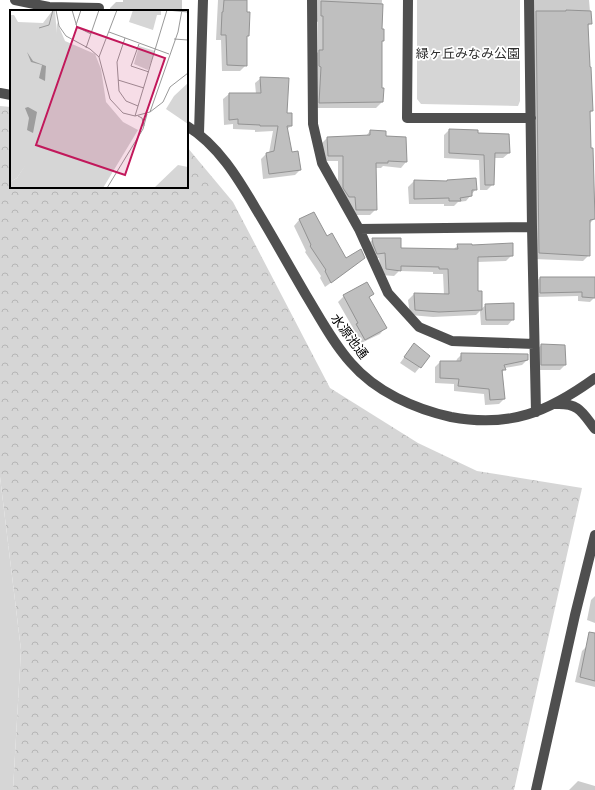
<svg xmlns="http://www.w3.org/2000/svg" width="595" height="790" font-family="Lato,'Noto Sans JP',sans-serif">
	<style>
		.forest { fill: url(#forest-crowns) }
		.green { fill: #d6d6d6 }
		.shadow { fill: #0003 }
		.building { fill: #bfbfbf; stroke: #939393 }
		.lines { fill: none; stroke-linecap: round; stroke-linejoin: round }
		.minor { stroke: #4f4f4f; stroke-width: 10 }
		.labels { text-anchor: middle; stroke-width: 3.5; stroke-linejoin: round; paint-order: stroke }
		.park-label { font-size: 13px; fill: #2d2d2d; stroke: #fff }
		.street-label { font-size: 13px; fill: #000; stroke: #fff }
		.inset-road { fill: none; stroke: #999; stroke-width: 1 }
		.view { fill: #c2185b; fill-opacity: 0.15; stroke: #c2185b; stroke-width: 2 }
		.inset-edge { fill: none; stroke: #000; stroke-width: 2 }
	</style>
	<defs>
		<pattern id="forest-crowns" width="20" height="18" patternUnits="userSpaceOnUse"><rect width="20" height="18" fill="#d6d6d6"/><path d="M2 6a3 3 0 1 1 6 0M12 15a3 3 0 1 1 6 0" fill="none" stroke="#b6b6b6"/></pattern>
	</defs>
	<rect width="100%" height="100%" fill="#fff"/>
	<path class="forest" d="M0 106 11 107V187H187V147L233 202 330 388 418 443 477 471 582 488 514 790H13L21 650 0 477Z"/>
	<path class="green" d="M417 0H520V101L518 106 421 104 417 99Z
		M0 477 21 650 13 790H0Z"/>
	<path class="shadow" d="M123 0H182V11H110V8L116 2H123Z
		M218 0H246L248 35 246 38V65L240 71H222L221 40H216Z
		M309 0H382L381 30 383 41 381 42 382 102 376 108H314V56L318 52V22L316 21Z
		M534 0H589L591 23 587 27 589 68H590L592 111 589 114 594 219 589 224V255L583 261 534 259 530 18 534 14Z
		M261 78 286 114 291 126 286 130 291 153 300 170 295 175 263 179 261 159 266 154 269 153 273 131 255 132V130L233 129V124L224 125 223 99 229 94H256L255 83Z
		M449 130 477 134 509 153 503 158H494L493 184 487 190H480L479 160 444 158V135Z
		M370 131 385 136 405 138 406 162 401 168 383 166 381 168H375L376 209 370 215H350L338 194V161H322V143L327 138 366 136Z
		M414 181 446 182 476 189 466 201 458 202 454 206H444V204H409L408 187Z
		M314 213 326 238 345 259 358 263 325 287 320 278 321 276 305 252 306 251 294 226 299 220Z
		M373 239 400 249 453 250 458 245 471 246 512 255 506 261 477 262V292L481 309 486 305 513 319 508 325H481L480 311 476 315 433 317 410 315 408 300 414 294 444 295 443 274H433V272L399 271 394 276 381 275 379 258 372 259 367 245Z
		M540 278H594V298L590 302 578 301V296L536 297 535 282Z
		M373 293 368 298 385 328 380 334 359 344 351 330 353 328 338 302 344 296Z
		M414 344 429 356 415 373 400 363Z
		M541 345 565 365 560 370H536V351Z
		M462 354 527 360 522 365 505 368 502 373 504 399 499 404 485 405 484 394 454 391V384L435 383V367L440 362H456L457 359Z
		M595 596V623L587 620 591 600Z
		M587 646 595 647V687L575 682 582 651Z
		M578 781 595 786V790H569Z"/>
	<path class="building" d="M224 0H247V12H250L249 36H247V66L227 65 226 35H221L222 12H223Z
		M321 1 383 4 382 29H384V41H382V88H384L383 102 319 103 321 67 319 66V50H323V16H321Z
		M566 10 591 11 592 24H588L590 67H591L593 111H590L591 148H593L595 219 590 220V256L539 253 536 11H566Z
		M260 77 289 78 287 113H292V126H287L292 152 298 151 301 170 269 174 266 153 274 151 278 126H260V125L238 124V119L229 120V93H261Z
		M449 129 478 130V133L509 134 510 153H495L494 185H485L484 155 449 153Z
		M370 130 386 131V136L406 137 407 162 388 161V163H376L377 210H356L355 197H349L343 188V156H328L327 137 370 135Z
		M476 178 477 190H472V196L460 198 461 201H449V198L414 199V180L447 181V180Z
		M314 212 327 236 332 233 346 258 361 249 365 258 331 283 325 271 326 270 310 246 311 245 299 219Z
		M372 238H401V248L458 249 457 244H472V245L513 243V256L478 257V291H482V310L439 312 415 310 414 293 449 294 448 269H439V267L401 266V271L386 269 385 253 377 254 373 244Z
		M540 277H595V298L582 297V292L540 293Z
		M367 282 374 294 369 297 387 328 365 340 356 324 358 323 343 295Z
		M514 303V320H486L485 304Z
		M414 343 430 356 421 368 404 357Z
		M541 344 565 345 566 365H541Z
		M461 353 528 354V360L504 365 506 370H502L505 399 490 400 489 389 458 386 459 379 440 378V361H461Z
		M589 632 595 633V681L580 677Z"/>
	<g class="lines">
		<path class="minor" d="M15 0 49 7 99 8
			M312 0 313 124 322 163 359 229 388 293 419 327 452 341 534 344
			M408 0 407 118H531
			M529 0 532 227 536 412
			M0 93 11 95
			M187 126C218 145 238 178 256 209 273 237 289 266 306 295 320 318 333 343 351 363 376 392 415 409 451 417 510 428 548 412 595 378
			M199 133 203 0
			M359 229 532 227
			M556 404C579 403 582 412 595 429
			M536 790 575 615 595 535"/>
	</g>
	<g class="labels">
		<g class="park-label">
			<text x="468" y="58">緑ヶ丘みなみ公園</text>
		</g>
		<g class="street-label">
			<text transform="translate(350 336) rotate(53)" y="5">水源池通</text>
		</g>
	</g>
	<g transform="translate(10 10)">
		<rect width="178" height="178" fill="#fff"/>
		<path d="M47 12 55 31 85 44 91 59 96 92 113 112 128 120 93 178H0V172L7 168 14 157 46 25ZM178 73V114L156 99 164 86ZM168 155 178 157V178H144Z" fill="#d6d6d6"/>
		<path d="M43 0H45L49 54 36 115 26 140 7 168 0 172V5H4L8 12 33 13ZM123 0H151V5H147L143 20 119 12ZM129 36 145 41 138 60 124 54Z" fill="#d6d6d6"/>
		<path d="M17 42 23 51 36 56 35 71 29 68 32 55 21 52ZM18 97 27 102 23 123 17 120 19 108 15 98Z" fill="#9d9d9d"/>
		<path class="inset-road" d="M46 0 49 16 56 26 80 39 89 47 100 89 113 103 125 106 140 102 153 92 160 77 178 63M62 0 67 17 81 24M157 0 178 2M66 15 71 0M29 18 39 15 43 0M99 22 159 44M115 28 107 52 109 81 116 91 128 96M164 29 178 30M129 34 121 56 139 62M76 38 89 0M89 47 107 0M108 70 134 78M140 102 168 22 172 0M125 106 157 0M128 106 132 108 134 116M97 178 133 119 137 104"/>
		<path class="view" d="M67 17 155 48 115 165 26 135Z"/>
		<rect width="178" height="178" class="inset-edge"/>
	</g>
</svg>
